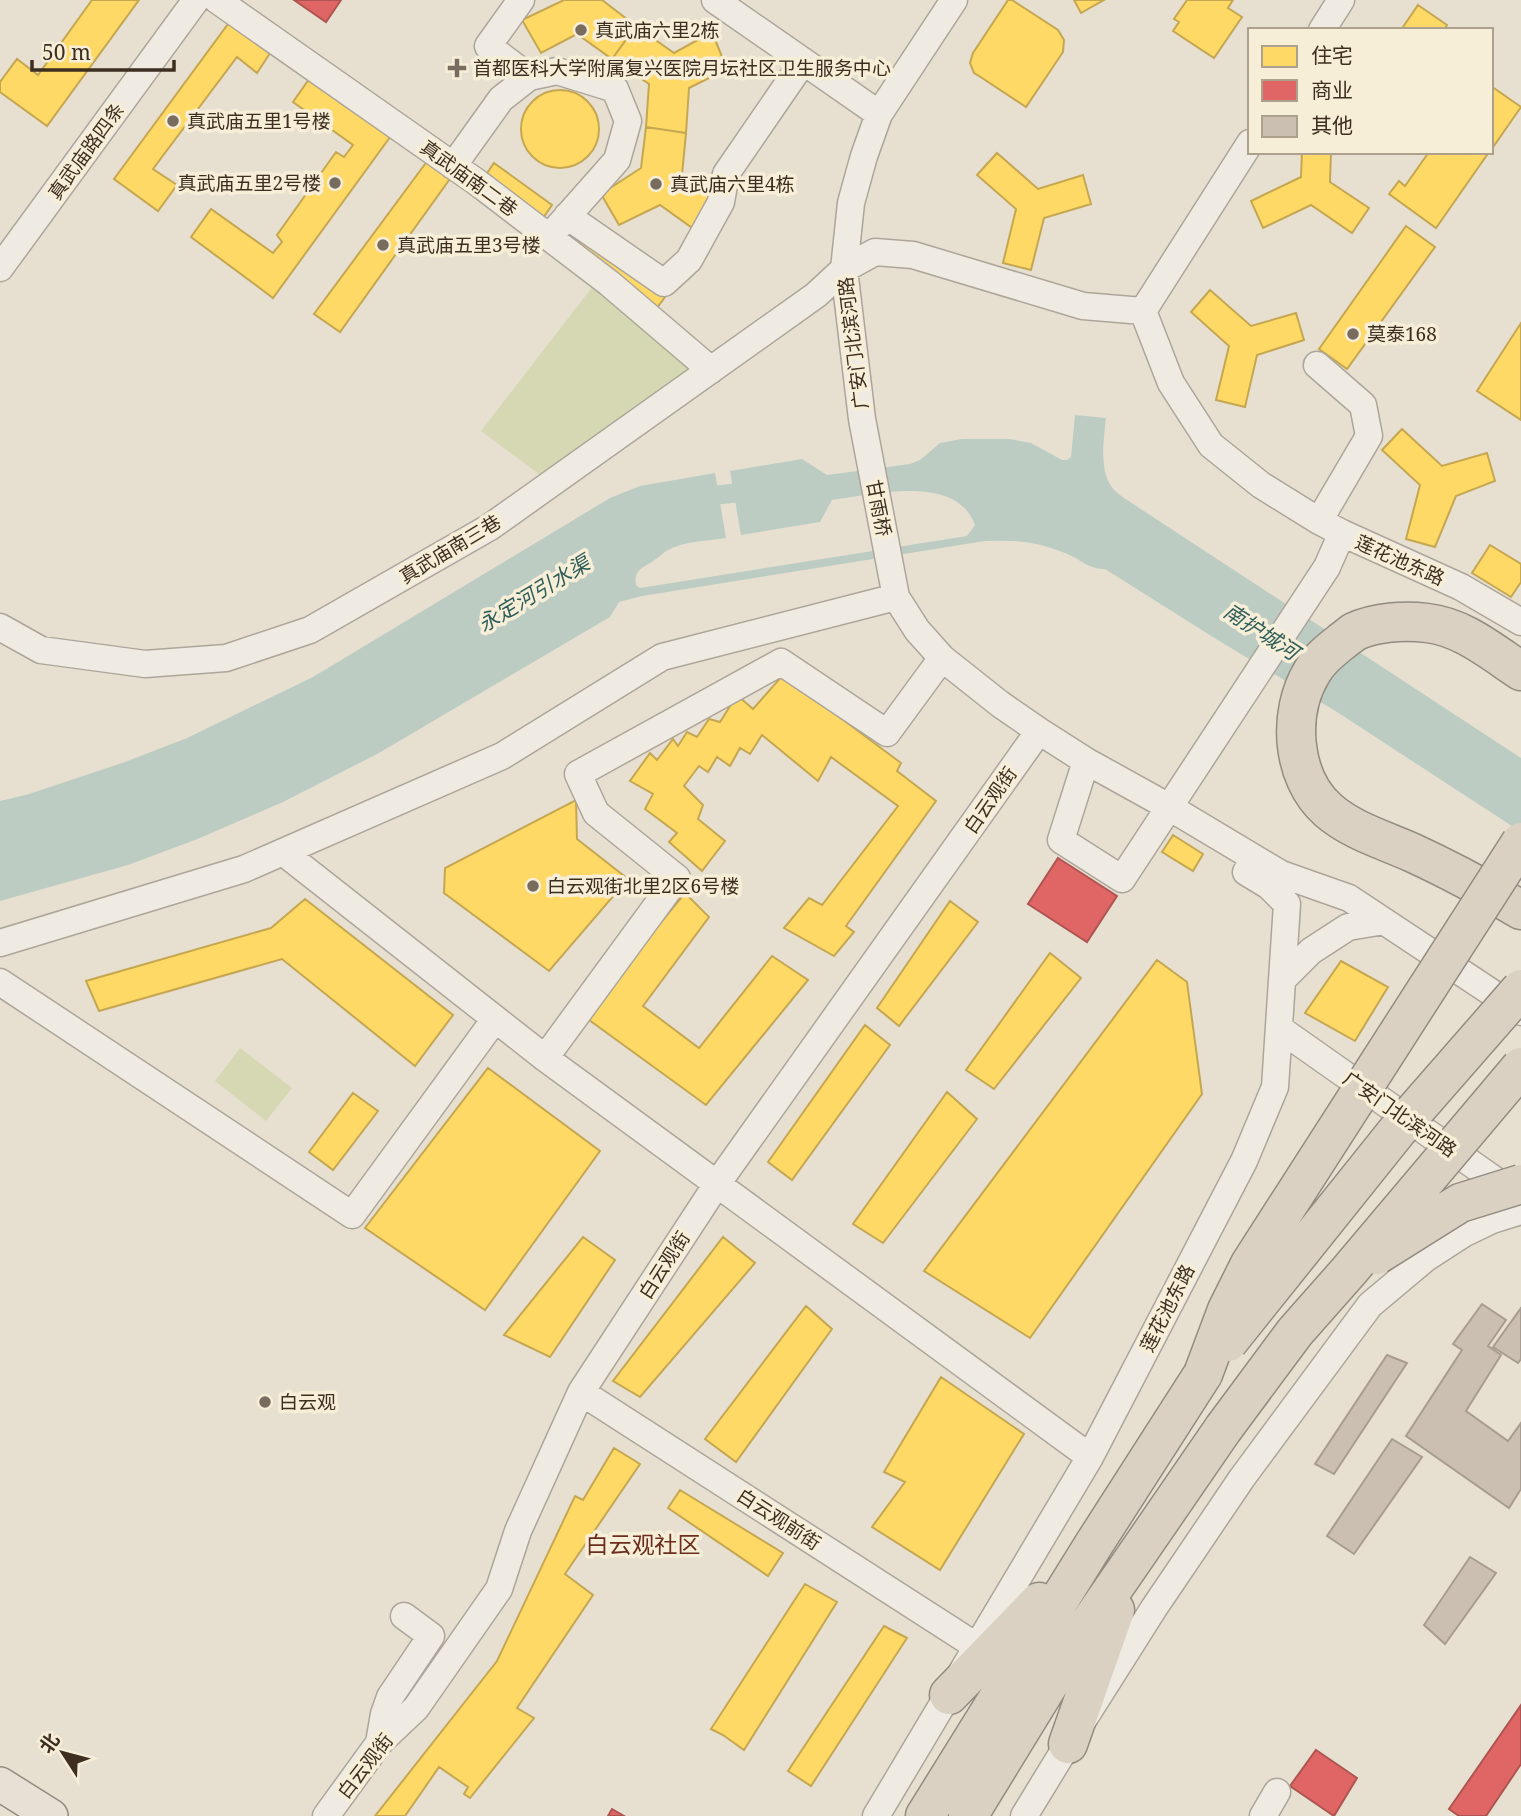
<svg xmlns="http://www.w3.org/2000/svg" width="1521" height="1816" font-family="'Noto Serif','Noto Sans SC',serif">
	<style>
		.green { fill: #d6d7b3 }
		.water { fill: #bcccc2 }
		.homes { fill: #ffd966; stroke: #c5a651; stroke-width: 2 }
		.shops { fill: #e06666; stroke: #af5551; stroke-width: 2 }
		.lines { fill: none; stroke-linecap: round; stroke-linejoin: round }
		.canal { stroke: #bcccc2; stroke-width: 19 }
		.building { fill: #cbbfb2; stroke: #a89c90; stroke-width: 2 }
		.minor-casing { stroke: #ada599; stroke-width: 29 }
		.major-casing { stroke: #928b80; stroke-width: 36 }
		.highway-casing { stroke: #928b80; stroke-width: 41 }
		.minor { stroke: #efebe3; stroke-width: 26 }
		.major { stroke: #e6e1d4; stroke-width: 33 }
		.highway { stroke: #dad1c2; stroke-width: 38 }
		.highway-bridge-casing { stroke: #928b80; stroke-width: 41; stroke-linecap: butt }
		.highway-bridge { stroke: #dad1c2; stroke-width: 38 }
		.poi-dot { fill: #786c5e; stroke: #f7eed8; stroke-width: 2.5 }
		.labels { text-anchor: middle; stroke-width: 7; stroke-linejoin: round; paint-order: stroke }
		.poi-label { font-size: 19px; fill: #3d2e20; stroke: #f7eed8; text-anchor: start }
		.street-label { font-size: 19px; fill: #3d2e20; stroke: #f7eed8 }
		.water-label { font-size: 21px; font-style: italic; fill: #2f5d5a; stroke: #f7eed8 }
		.quarter-label { font-size: 23px; fill: #6b2e1e; stroke: #f7eed8 }
	</style>
	<rect width="100%" height="100%" fill="#e7e0d1"/>
	<path class="green" d="M600 277 711 370 551 483 481 431Z
		M240 1048 292 1088 266 1121 215 1081Z"/>
	<path class="water" d="M1075 415 1106 418C1104 438 1099 468 1111 486 1114 491 1120 495 1124 498L1521 758V832L1337 712 1216 639 1105 569C1087 569 1081 559 1065 553 1035 541 1017 540 985 541L642 596 619 602 610 617 379 753 283 802 195 840 128 865 0 901V801L29 794 125 762 187 738 313 677 610 498 640 486 715 473 726 538C707 541 683 541 666 551 662 554 658 558 653 561 643 568 633 570 636 585L640 588 967 536 975 525C956 473 873 495 832 500L820 522 741 535 730 471 802 459 827 475 910 464 920 460 940 443 962 439H1010L1031 443 1062 460H1067L1071 457Z"/>
	<path class="homes" d="M92 0H139L47 126 0 92V82L17 59 38 75Z
		M564 0H602L636 26 612 59 577 34 541 53 522 20Z
		M1008 0H1012L1058 30 1064 40 1063 52 1026 107 979 76 974 73 970 63 973 53Z
		M1074 0H1104L1081 13Z
		M1187 0H1233L1228 8 1242 17 1214 58 1173 31 1179 22 1174 19Z
		M1418 5 1447 25 1444 30H1401Z
		M231 20 272 50 257 73 237 57 153 169 177 185 158 211 114 179Z
		M636 26 674 53 712 32 727 69 689 88 686 133 646 127 649 84 612 59Z
		M312 75 393 133 273 298 191 237 211 209 273 253 282 242 277 235 336 152 344 157 353 145 293 102Z
		M1491 86 1521 107 1491 150Z
		M521 129a39 39 0 1 1 78 0a39 39 0 1 1-78 0Z
		M646 127 686 133 682 175 715 198 695 230 660 205 619 225 601 194 641 168Z
		M1302 152H1331L1330 182 1369 208 1352 233 1311 205 1263 228 1251 201 1301 177Z
		M1429 152H1489L1436 228 1389 194 1399 181 1405 186Z
		M997 153 1038 189 1083 175 1091 204 1044 218 1031 270 1003 263 1016 209 977 175Z
		M428 160 452 176 340 332 314 314Z
		M494 163 552 205 541 221 483 179Z
		M1406 226 1435 247 1347 369 1319 349Z
		M576 228 668 293 656 309 565 244Z
		M1210 290 1251 326 1296 313 1304 340 1257 355 1245 407 1216 400 1229 346 1191 312Z
		M1521 323V420L1477 391Z
		M1402 429 1442 466 1487 453 1495 481 1456 496 1435 547 1406 539 1420 485 1382 450Z
		M1490 545 1521 564V582L1511 597 1472 573Z
		M783 675 901 763 897 771 936 801 846 926 854 932 834 956 784 928 809 898 822 905 898 806 831 757 818 781 762 735 750 754 740 748 730 766 717 757 708 772 699 766 684 786 703 805 698 819 725 841 702 871 669 842 677 833 645 809 653 794 630 781 650 753 657 760 673 739 678 746 687 732 697 737 709 719 720 722 737 695 753 709Z
		M576 800 577 839 628 879 549 971 444 893 445 868Z
		M1173 835 1203 854 1193 871 1162 852Z
		M685 893 709 917 643 1006 699 1048 772 956 808 980 706 1105 585 1017 593 1005Z
		M305 899 453 1015 415 1066 282 959 99 1011 86 981 271 928Z
		M950 901 978 922 899 1026 877 1008Z
		M1050 953 1081 978 994 1089 966 1070Z
		M1157 960 1187 982 1202 1094 1030 1338 924 1271Z
		M1341 961 1388 987 1355 1041 1305 1013Z
		M865 1025 890 1045 792 1180 768 1162Z
		M488 1068 600 1151 485 1310 365 1228Z
		M947 1092 977 1119 883 1243 853 1224Z
		M353 1093 378 1111 333 1170 309 1152Z
		M583 1237 615 1260 550 1357 504 1335Z
		M723 1237 755 1263 640 1397 613 1381Z
		M806 1306 832 1329 736 1462 705 1439Z
		M941 1377 1024 1434 940 1570 872 1527 905 1482 884 1472Z
		M614 1448 640 1464 565 1574 593 1595 517 1708 534 1718 470 1798 464 1794 468 1787 439 1767 405 1816H375L497 1661 575 1496 583 1500Z
		M680 1490 783 1553 768 1576 668 1508Z
		M805 1584 837 1602 744 1750 723 1735 711 1729Z
		M884 1626 907 1638 811 1786 788 1771Z"/>
	<path class="shops" d="M294 0H341L326 22Z
		M1058 858 1117 896 1087 942 1028 904Z
		M1521 1705V1764L1486 1816H1459L1449 1809Z
		M1316 1750 1357 1778 1334 1816 1290 1786Z
		M612 1809 624 1816H608Z"/>
	<g class="lines">
		<path class="canal" d="M693 498 760 490"/>
	</g>
	<path class="building" d="M1482 1304 1506 1320 1488 1346 1501 1355 1466 1411 1508 1441 1521 1423V1489L1509 1508 1406 1436 1462 1350 1453 1344Z
		M1521 1308V1359L1518 1363 1493 1347Z
		M1387 1355 1407 1363 1334 1474 1315 1464Z
		M1392 1439 1422 1457 1354 1554 1327 1536Z
		M1470 1557 1496 1573 1445 1644 1424 1625Z"/>
	<g class="lines">
		<g class="minor-casing">
			<path id="minor" d="M217 0 478 183 609 283 711 370
				M521 0 488 46 529 77
				M715 0 879 114
				M954 0 879 114 864 156 851 203 844 269 862 419 896 597 917 630 942 658 1000 704 1039 731 1086 761 1169 807 1281 874 1349 898 1521 1012
				M1322 30 1341 0
				M453 166 501 99 529 77 557 71 615 89 628 121 617 160 549 237
				M567 216 664 283 689 260 721 202 726 174 803 62
				M0 268 196 0
				M1143 311 1171 383 1211 445 1261 485 1319 521 1342 533 1461 587 1521 622
				M1143 311 1250 143
				M1317 365 1363 405 1369 436 1319 521
				M0 627 41 650 145 664 226 658 310 630 490 527 816 295 844 269 875 252 913 255 1083 306 1143 311
				M1086 761 1061 840 1122 879 1327 567 1342 533
				M283 852 545 1058 1090 1457
				M0 943 244 869 502 756 662 657 896 597
				M1282 980 1311 951 1348 927 1384 921
				M0 982 352 1215 495 1019
				M1280 1029 1516 1195
				M545 1058 677 878 596 813 578 774 781 662 887 733 942 658
				M581 1392 976 1646
				M379 1743 384 1714 390 1697 431 1636 404 1616
				M326 1816 379 1743 416 1708 499 1589 518 1531 581 1392 717 1184 1039 731
				M876 1816 1090 1457 1244 1161 1275 1087 1287 904 1269 886 1246 872
				M1024 1816 1068 1744 1154 1608 1242 1478 1370 1305 1426 1258 1463 1234 1492 1220 1521 1211
				M1263 1816 1277 1792"/>
		</g>
		<g class="major-casing">
			<path id="major" d="M0 1784 51 1816"/>
		</g>
		<g class="highway-casing">
			<path id="highway" d="M1521 671C1492 652 1463 627 1427 623 1404 620 1375 622 1354 632 1350 635 1345 639 1341 642 1330 651 1319 659 1312 672 1287 713 1291 777 1328 810 1352 831 1384 840 1413 853 1450 870 1485 889 1521 910
				M949 1695 1039 1602
				M1068 1744 1115 1610
				M925 1816 1094 1544 1203 1374
				M968 1816 1058 1669 1223 1429"/>
		</g>
		<use href="#minor" class="minor"/>
		<use href="#major" class="major"/>
		<use href="#highway" class="highway"/>
		<g class="highway-bridge-casing">
			<path id="highway-bridge" d="M1377 1255 1460 1203 1521 1184
				M1228 1342 1397 1131 1521 989
				M1203 1374 1227 1310 1250 1264 1521 842
				M1223 1429 1295 1332 1348 1272 1521 1067"/>
		</g>
		<use href="#highway-bridge" class="highway-bridge"/>
	</g>
	<g class="poi-dot">
		<circle cx="581" cy="30" r="7"/>
		<path d="M453.5 57.5h7v7h7v7h-7v7h-7v-7h-7v-7h7z"/>
		<circle cx="173" cy="121" r="7"/>
		<circle cx="335" cy="183" r="7"/>
		<circle cx="656" cy="184" r="7"/>
		<circle cx="383" cy="245" r="7"/>
		<circle cx="1353" cy="334" r="7"/>
		<circle cx="533" cy="886" r="7"/>
		<circle cx="265" cy="1402" r="7"/>
	</g>
	<g class="labels">
		<g class="poi-label">
			<text x="595" y="37">真武庙六里2栋</text>
			<text x="473" y="75">首都医科大学附属复兴医院月坛社区卫生服务中心</text>
			<text x="187" y="128">真武庙五里1号楼</text>
			<text x="321" y="190" text-anchor="end">真武庙五里2号楼</text>
			<text x="670" y="191">真武庙六里4栋</text>
			<text x="397" y="252">真武庙五里3号楼</text>
			<text x="1367" y="341">莫泰168</text>
			<text x="547" y="893">白云观街北里2区6号楼</text>
			<text x="279" y="1409">白云观</text>
		</g>
		<g class="street-label">
			<text transform="translate(86 151) rotate(-54)" y="7">真武庙路四条</text>
			<text transform="translate(469 178) rotate(36)" y="7">真武庙南二巷</text>
			<text transform="translate(853 343) rotate(-97)" y="7">广安门北滨河路</text>
			<text transform="translate(879 508) rotate(79)" y="7">甘雨桥</text>
			<text transform="translate(450 549) rotate(-31)" y="7">真武庙南三巷</text>
			<text transform="translate(1400 560) rotate(24)" y="7">莲花池东路</text>
			<text transform="translate(990 800) rotate(-55)" y="7">白云观街</text>
			<text transform="translate(1400 1114) rotate(35)" y="7">广安门北滨河路</text>
			<text transform="translate(664 1265) rotate(-57)" y="7">白云观街</text>
			<text transform="translate(1167 1308) rotate(-63)" y="7">莲花池东路</text>
			<text transform="translate(779 1519) rotate(33)" y="7">白云观前街</text>
			<text transform="translate(365 1766) rotate(-52)" y="7">白云观街</text>
		</g>
		<g class="water-label">
			<text transform="translate(534 594) rotate(-31)" y="7">永定河引水渠</text>
			<text transform="translate(1261 632) rotate(33)" y="7">南护城河</text>
		</g>
		<g class="quarter-label">
			<text x="643" y="1553">白云观社区</text>
		</g>
	</g>
	<rect x="1248" y="28" width="245" height="126" fill="#f7eed8" stroke="#ada18e" stroke-width="2"/>
	<rect x="1262" y="46" width="35" height="21" fill="#ffd966" stroke="#ada18e" stroke-width="2"/>
	<text x="1311" y="63" font-size="21" fill="#3d2e20">住宅</text>
	<rect x="1262" y="80" width="35" height="21" fill="#e06666" stroke="#ada18e" stroke-width="2"/>
	<text x="1311" y="98" font-size="21" fill="#3d2e20">商业</text>
	<rect x="1262" y="116" width="35" height="21" fill="#cbbfb2" stroke="#ada18e" stroke-width="2"/>
	<text x="1311" y="133" font-size="21" fill="#3d2e20">其他</text>
	<g transform="translate(63 1753) rotate(306)" stroke="#f7eed8" stroke-width="5" paint-order="stroke">
	<path d="M0-5L12 26L0 18L-12 26Z" fill="#3d2e20"/>
	<text y="-10" font-size="19" font-weight="bold" text-anchor="middle" fill="#3d2e20">北</text>
	</g>
	<path d="M32 60v10h142v-10" fill="none" stroke="#3d2e20" stroke-width="3.5"/>
	<text x="42" y="60" font-size="21" fill="#3d2e20" stroke="#f7eed8" stroke-width="5" paint-order="stroke">50 m</text>
</svg>
